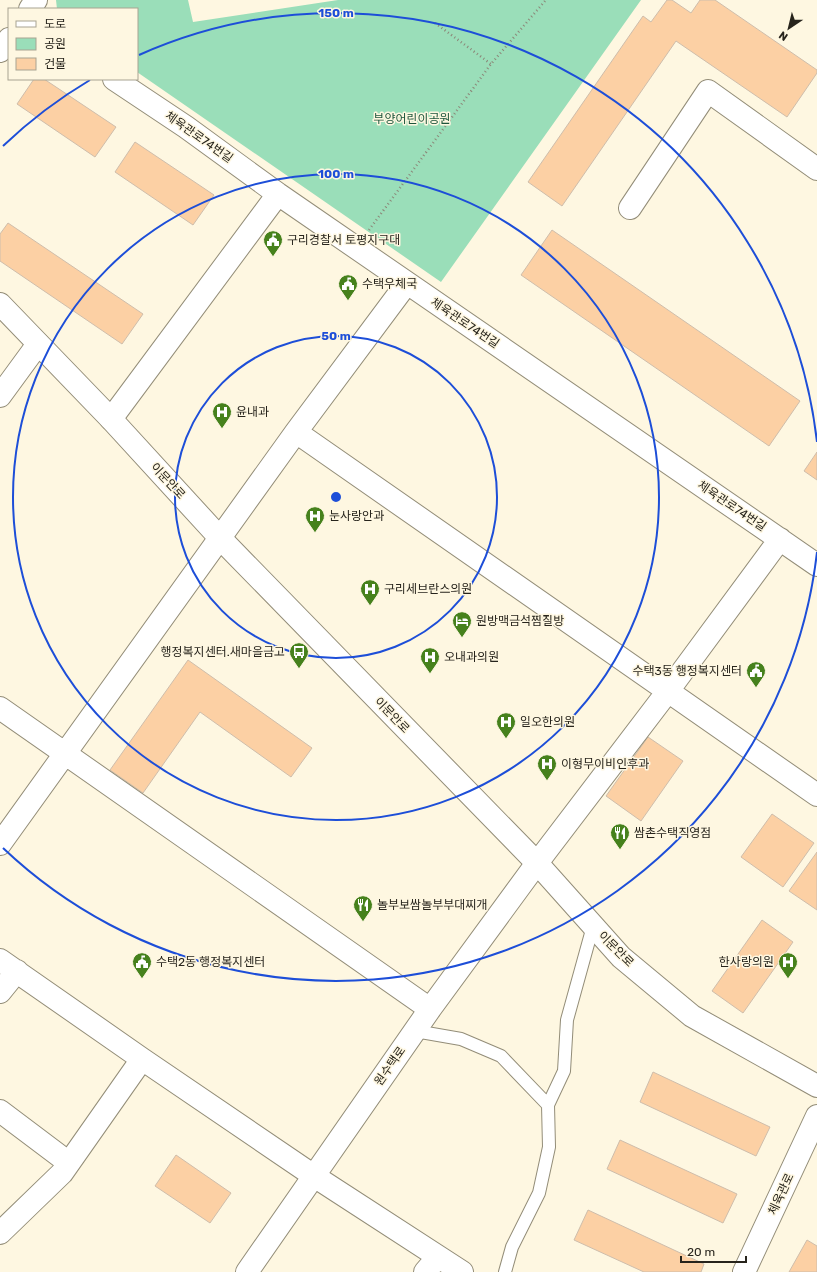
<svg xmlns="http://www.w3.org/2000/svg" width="817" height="1272" font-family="Rubik,'Noto Sans KR',sans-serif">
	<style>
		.green { fill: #9adeb9 }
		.building { fill: #fcd0a4; stroke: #cebdab }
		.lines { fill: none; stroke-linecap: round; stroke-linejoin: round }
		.service-casing { stroke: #938d78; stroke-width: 14 }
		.minor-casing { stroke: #938d78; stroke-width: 24 }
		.tertiary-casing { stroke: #938d78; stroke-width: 24 }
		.path { stroke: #8b8677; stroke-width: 2.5; stroke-dasharray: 1 3; stroke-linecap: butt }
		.service { stroke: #fff; stroke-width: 12 }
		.minor { stroke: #fff; stroke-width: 22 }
		.tertiary { stroke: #fff; stroke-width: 22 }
		.ring { fill: none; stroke: #1d4ed8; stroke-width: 2 }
		.labels { text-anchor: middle; stroke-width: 3; stroke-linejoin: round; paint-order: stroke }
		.park-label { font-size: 12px; fill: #1c553b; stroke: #fef7e1 }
		.street-label { font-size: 12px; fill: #27241c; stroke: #fef7e1 }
		.poi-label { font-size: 12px; fill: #27241c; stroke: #fef7e1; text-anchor: start }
		.centre { fill: #1d4ed8; stroke: #fef7e1; stroke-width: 2 }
		.ring-label { font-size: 12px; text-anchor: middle; font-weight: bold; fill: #1d4ed8; stroke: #fef7e1; stroke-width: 3; stroke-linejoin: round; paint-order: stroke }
	</style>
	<rect width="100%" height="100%" fill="#fef7e1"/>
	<path class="green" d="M56 0H188L193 22 338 0H641L441 282 137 72V9H57Z"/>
	<path class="building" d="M667 0H672L691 13 700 0H715L817 70V73L787 117 676 41 562 206 528 182 643 16 651 22Z
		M34 79H44L116 127 95 157 17 104Z
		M135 142 214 195 193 225 115 172Z
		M8 223 143 314 122 344 0 261V234Z
		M552 230 800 401 769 446 521 275Z
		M817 452V480L804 471Z
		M188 660 312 748 291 777 200 712 143 793 110 770Z
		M648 737 683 761 641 821 606 796Z
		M772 814 814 843 783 887 741 857Z
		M817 852V910L789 891Z
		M762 920 793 942 743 1013 712 991Z
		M653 1072 770 1127 756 1156 640 1102Z
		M620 1140 737 1194 723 1223 607 1169Z
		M176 1155 231 1193 210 1223 155 1186Z
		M588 1210 704 1264 701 1272H644L574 1240Z
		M807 1240 817 1246V1272H789Z"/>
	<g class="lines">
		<g class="service-casing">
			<path id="service" d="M415 1031 461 1039 501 1056 548 1105
				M505 1272 512 1247 539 1193 549 1147 548 1105 564 1071 567 1020 593 926"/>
		</g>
		<g class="minor-casing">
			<path id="minor" d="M30 9 36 0
				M0 51 9 39
				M114 79 186 127 278 194 817 565
				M630 208 708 91 817 169
				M0 396 38 344
				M111 419 278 194
				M296 432 817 795
				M0 708 430 1009
				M0 844 296 432 407 283
				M0 960 142 1059 314 1176 462 1272
				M0 992 17 971
				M0 1111 69 1163
				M0 1233 62 1173 142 1059
				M247 1272 430 1009 537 863 668 691 780 539
				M425 1272 438 1257"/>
		</g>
		<g class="tertiary-casing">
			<path id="tertiary" d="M0 304 111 419 220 538 537 863 621 957 692 1016 817 1086
				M744 1272 817 1116"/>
		</g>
		<path class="path" d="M435 23 491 64
			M369 230 491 64 545 1"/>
		<use href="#service" class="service"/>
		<use href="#minor" class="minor"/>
		<use href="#tertiary" class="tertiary"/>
	</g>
	<g class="ring">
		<circle cx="336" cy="497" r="161"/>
		<circle cx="336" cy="497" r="323"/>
		<path d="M817 552A484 484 0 0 1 3 848M3 146A484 484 0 0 1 90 80M139 55A484 484 0 0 1 817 442"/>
	</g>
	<defs>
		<g id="civic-pin" transform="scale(1)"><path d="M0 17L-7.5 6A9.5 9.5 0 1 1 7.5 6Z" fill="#46811c" stroke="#fef7e1"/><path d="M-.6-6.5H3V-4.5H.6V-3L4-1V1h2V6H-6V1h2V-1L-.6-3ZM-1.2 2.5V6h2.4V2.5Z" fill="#fff"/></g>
		<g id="hospital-pin" transform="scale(1)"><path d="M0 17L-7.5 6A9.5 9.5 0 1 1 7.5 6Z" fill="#46811c" stroke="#fef7e1"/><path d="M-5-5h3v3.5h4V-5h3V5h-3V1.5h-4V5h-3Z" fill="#fff"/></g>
		<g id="hotel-pin" transform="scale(1)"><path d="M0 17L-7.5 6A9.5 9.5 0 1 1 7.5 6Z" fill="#46811c" stroke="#fef7e1"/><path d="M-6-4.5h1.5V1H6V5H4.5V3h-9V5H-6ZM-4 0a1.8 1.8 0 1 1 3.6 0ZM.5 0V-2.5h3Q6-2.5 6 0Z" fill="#fff"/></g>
		<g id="bus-pin" transform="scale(1)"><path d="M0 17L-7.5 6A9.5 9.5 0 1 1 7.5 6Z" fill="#46811c" stroke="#fef7e1"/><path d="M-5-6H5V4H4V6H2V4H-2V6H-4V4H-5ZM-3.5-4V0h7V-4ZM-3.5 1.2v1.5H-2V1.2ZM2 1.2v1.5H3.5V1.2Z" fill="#fff"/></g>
		<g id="restaurant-pin" transform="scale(1)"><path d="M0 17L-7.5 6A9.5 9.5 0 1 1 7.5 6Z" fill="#46811c" stroke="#fef7e1"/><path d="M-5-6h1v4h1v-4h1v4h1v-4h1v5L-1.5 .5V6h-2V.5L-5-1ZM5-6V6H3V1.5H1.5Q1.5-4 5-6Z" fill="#fff"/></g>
	</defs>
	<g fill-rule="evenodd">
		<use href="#civic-pin" x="273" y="240"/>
		<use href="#civic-pin" x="348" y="284"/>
		<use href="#hospital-pin" x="222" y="412"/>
		<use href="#hospital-pin" x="315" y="516"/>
		<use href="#hospital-pin" x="370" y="589"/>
		<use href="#hotel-pin" x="462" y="621"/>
		<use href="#bus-pin" x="299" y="652"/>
		<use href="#hospital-pin" x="430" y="657"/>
		<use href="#civic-pin" x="756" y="671"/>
		<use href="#hospital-pin" x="506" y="722"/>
		<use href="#hospital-pin" x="547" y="764"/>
		<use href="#restaurant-pin" x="620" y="833"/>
		<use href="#restaurant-pin" x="363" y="905"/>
		<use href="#civic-pin" x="142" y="962"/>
		<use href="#hospital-pin" x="788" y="962"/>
	</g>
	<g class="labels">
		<g class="park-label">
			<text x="412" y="123">부양어린이공원</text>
		</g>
		<g class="street-label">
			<text transform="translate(199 137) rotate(35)" y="4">체육관로74번길</text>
			<text transform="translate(465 323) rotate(34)" y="4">체육관로74번길</text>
			<text transform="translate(168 481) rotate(47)" y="4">이문안로</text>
			<text transform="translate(732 506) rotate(34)" y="4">체육관로74번길</text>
			<text transform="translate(392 715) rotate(46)" y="4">이문안로</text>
			<text transform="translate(616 949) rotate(45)" y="4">이문안로</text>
			<text transform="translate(390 1066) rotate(-55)" y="4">원수택로</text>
			<text transform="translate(781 1194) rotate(-65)" y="4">체육관로</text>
		</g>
		<g class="poi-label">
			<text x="287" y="244">구리경찰서 토평지구대</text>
			<text x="362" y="288">수택우체국</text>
			<text x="236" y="416">윤내과</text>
			<text x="329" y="520">눈사랑안과</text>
			<text x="384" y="593">구리세브란스의원</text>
			<text x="476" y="625">원방맥금석찜질방</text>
			<text x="285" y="656" text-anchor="end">행정복지센터.새마을금고</text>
			<text x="444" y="661">오내과의원</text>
			<text x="742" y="675" text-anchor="end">수택3동 행정복지센터</text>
			<text x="520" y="726">일오한의원</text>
			<text x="561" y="768">이형무이비인후과</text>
			<text x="634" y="837">쌈촌수택직영점</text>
			<text x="377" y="909">놀부보쌈놀부부대찌개</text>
			<text x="156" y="966">수택2동 행정복지센터</text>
			<text x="774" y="966" text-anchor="end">한사랑의원</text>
		</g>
	</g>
	<circle cx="336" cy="497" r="6" class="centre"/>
	<g class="ring-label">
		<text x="336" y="17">150 m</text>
		<text x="336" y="178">100 m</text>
		<text x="336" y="340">50 m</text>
	</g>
	<rect x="8" y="8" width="130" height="72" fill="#fef7e1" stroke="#a8a392"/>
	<rect x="16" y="21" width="20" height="6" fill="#ffffff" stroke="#a8a392"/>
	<text x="44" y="28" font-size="12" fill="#27241c">도로</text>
	<rect x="16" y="38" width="20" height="12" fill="#9adeb9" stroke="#a8a392"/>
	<text x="44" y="48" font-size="12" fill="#27241c">공원</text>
	<rect x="16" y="58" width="20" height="12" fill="#fcd0a4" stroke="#a8a392"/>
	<text x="44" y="68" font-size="12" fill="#27241c">건물</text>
	<g transform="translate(789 28) rotate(215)" stroke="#fef7e1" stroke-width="3" paint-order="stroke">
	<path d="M0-3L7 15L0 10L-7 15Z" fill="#27241c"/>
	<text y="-6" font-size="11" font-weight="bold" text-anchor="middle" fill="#27241c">N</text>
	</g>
	<path d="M681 1256v6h65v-6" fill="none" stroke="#27241c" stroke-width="2"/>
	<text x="687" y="1256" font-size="12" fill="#27241c" stroke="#fef7e1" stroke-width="3" paint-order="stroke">20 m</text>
</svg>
